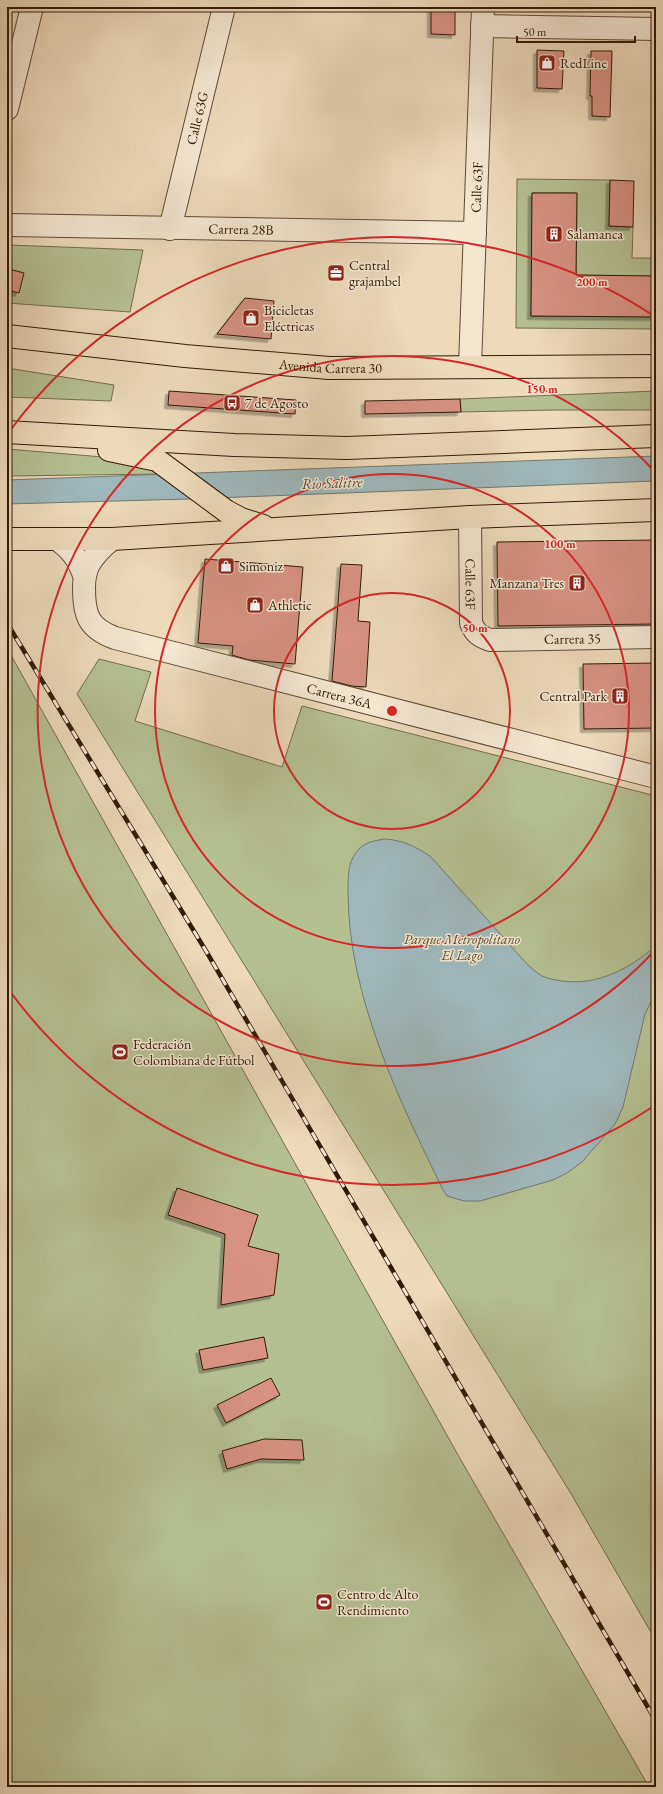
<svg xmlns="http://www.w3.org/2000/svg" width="663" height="1794" font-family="'EB Garamond',serif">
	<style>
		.green { fill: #b5c091; stroke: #746e4c }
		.water { fill: #9fb7bb; stroke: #737973 }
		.building { fill: #d79281; stroke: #321b06; filter: url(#shadow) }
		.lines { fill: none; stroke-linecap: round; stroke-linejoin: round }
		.minor-casing { stroke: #604b33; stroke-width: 24 }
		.highway-casing { stroke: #321b06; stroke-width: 24 }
		.minor { stroke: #f3e7d2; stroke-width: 22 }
		.highway { stroke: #ecdab9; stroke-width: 22 }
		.rail-casing { stroke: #321b06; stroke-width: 4.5 }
		.rail { stroke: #f3e7d2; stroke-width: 3; stroke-dasharray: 9; stroke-linecap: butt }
		.ring { fill: none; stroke: #d62828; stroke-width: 2 }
		.labels { text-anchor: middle; stroke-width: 3; stroke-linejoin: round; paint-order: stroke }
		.poi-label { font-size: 14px; fill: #321b06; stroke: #f3e7d2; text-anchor: start }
		.street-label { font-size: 14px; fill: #321b06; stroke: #f3e7d2 }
		.park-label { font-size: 14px; font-style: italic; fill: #594d30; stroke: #f3e7d2 }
		.water-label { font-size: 15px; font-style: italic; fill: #534a3c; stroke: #f3e7d2 }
		.centre { fill: #d62828; stroke: #f3e7d2; stroke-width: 2 }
		.ring-label { font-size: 12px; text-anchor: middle; font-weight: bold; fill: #d62828; stroke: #f3e7d2; stroke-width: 3; stroke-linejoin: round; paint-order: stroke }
	</style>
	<defs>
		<filter id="shadow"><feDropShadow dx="-3.5" dy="3.5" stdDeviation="0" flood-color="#0004"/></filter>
	</defs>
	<rect width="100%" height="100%" fill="#ecdab9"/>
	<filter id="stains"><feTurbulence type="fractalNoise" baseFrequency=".005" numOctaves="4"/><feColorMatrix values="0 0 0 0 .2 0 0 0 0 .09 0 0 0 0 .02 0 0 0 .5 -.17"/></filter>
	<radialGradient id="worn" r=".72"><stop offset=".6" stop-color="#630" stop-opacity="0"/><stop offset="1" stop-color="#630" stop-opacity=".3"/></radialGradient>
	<path class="green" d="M517 179 610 180 609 226 633 227 632 258H656V276L576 275 577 193H532L531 316 656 317V329L516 328Z
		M8 245 143 250 130 312 7 303Z
		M7 368 114 385 111 401 7 397Z
		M656 391V410H553L461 412 460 399Z
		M7 449 115 458 135 461 159 474 7 476Z
		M7 648 458 1455 649 1787H7Z
		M99 659 151 672 135 721 282 767 302 706 656 796V1641L570 1492 77 694Z"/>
	<path class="water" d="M656 456V481L189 499 7 504V480Z
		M384 839C403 840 414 846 430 856 454 883 479 910 503 937 515 950 527 967 542 976 548 979 556 980 562 981 598 986 630 968 656 946V992L645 1014 623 1107 615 1124 582 1162 567 1173 553 1180 480 1201H464L447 1196 442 1188C398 1098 349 996 348 895 348 879 347 861 359 849 366 842 374 841 384 839Z"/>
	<path class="building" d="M431 7H455V35L431 34Z
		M537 50 564 51 562 89 537 88Z
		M591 51H612L610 117 592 116V96H590Z
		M610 180 634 181 633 227 609 226Z
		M532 193H577L576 275 656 276V317L531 316Z
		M9 269 24 273 19 293 7 290Z
		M245 298 274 301 271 339 217 334Z
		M169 391 296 400 295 414 168 405Z
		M460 399 461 412 365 414V401Z
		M656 540V624L498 626 497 542Z
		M205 559 303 567 295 664 249 660 232 655 233 646 198 643Z
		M341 564 362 565 358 621 370 622 366 687 352 686 332 681Z
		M656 663V728L584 729 583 664Z
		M177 1188 258 1215 248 1246 279 1254 274 1295 221 1305 225 1234 168 1215Z
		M264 1337 268 1358 203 1370 199 1350Z
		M271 1378 280 1395 226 1423 217 1405Z
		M264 1439 302 1440 304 1460 261 1459 227 1469 222 1451Z"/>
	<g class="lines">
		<g class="minor-casing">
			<g id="minor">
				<path d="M482 26 656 29"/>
				<path d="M7 109 32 7"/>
				<path id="s1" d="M7 225 475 233"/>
				<path id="s2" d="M170 229 224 7"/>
				<path id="s3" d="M470 366 483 7"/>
				<path id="s4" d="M470 517 471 623C475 633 479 636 490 640L656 637"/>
				<path id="s5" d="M112 539C103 546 95 554 89 564 85 572 84 579 84 588 84 615 88 628 115 638L656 777"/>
				<path d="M58 540C72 550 78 559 84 575"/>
			</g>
		</g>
		<g class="highway-casing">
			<g id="highway">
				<path id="s6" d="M7 336 185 356 329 368 656 366"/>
				<path d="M7 432 234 445 347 448 656 436"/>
				<path d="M109 450 157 460 226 511 241 519 263 526"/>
				<path d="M7 539H112L470 517 656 510"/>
			</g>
		</g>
		<use href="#minor" class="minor"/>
		<use href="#highway" class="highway"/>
		<g class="rail-casing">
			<path id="rail" d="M7 623 206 951 656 1721"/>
		</g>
		<use href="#rail" class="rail"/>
	</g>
	<g class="ring">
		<circle cx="392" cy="711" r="118"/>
		<circle cx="392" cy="711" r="237"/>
		<path d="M656 949A355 355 0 1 1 656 473"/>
		<path d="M654 1106A474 474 0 0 1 9 990M9 432A474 474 0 0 1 654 316"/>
	</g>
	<defs>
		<g id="shop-square" transform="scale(0.9)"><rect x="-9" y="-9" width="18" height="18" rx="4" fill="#8f2418" stroke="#f3e7d2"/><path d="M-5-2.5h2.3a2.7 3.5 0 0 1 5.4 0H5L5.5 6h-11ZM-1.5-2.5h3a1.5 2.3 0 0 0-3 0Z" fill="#fff"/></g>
		<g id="building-square" transform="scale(0.9)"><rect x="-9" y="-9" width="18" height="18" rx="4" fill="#8f2418" stroke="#f3e7d2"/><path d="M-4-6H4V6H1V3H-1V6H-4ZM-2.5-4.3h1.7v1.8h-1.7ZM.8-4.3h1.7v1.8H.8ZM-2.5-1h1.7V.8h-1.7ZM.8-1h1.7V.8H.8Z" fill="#fff"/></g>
		<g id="office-square" transform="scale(0.9)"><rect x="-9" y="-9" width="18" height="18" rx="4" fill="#8f2418" stroke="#f3e7d2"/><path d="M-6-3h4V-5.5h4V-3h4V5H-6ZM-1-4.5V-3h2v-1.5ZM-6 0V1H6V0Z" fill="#fff"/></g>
		<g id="bus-square" transform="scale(0.9)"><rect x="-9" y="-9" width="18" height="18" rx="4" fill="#8f2418" stroke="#f3e7d2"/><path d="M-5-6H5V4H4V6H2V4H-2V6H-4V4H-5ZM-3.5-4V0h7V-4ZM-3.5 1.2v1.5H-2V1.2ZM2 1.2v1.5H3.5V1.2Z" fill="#fff"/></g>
		<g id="stadium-square" transform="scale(0.9)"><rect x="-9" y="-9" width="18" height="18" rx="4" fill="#8f2418" stroke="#f3e7d2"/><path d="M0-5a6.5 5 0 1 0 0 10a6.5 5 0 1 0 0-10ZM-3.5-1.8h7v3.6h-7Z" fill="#fff"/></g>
	</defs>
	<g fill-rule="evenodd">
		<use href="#shop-square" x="547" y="63"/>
		<use href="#building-square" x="554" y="234"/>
		<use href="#office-square" x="336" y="273"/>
		<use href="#shop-square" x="251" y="318"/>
		<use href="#bus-square" x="232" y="403"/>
		<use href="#shop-square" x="226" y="566"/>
		<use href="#building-square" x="577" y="583"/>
		<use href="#shop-square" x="255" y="605"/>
		<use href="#building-square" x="620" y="696"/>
		<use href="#stadium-square" x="120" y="1052"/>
		<use href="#stadium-square" x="324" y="1602"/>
	</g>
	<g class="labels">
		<g class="poi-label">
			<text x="560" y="68">RedLine</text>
			<text x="567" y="239">Salamanca</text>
			<text x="349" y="270">Central<tspan x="349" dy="16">grajambel</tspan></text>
			<text x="264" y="315">Bicicletas<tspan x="264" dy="16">Eléctricas</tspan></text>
			<text x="245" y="408">7 de Agosto</text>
			<text x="239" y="571">Simoniz</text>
			<text x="564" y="588" text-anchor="end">Manzana Tres</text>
			<text x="268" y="610">Athletic</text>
			<text x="607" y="701" text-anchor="end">Central Park</text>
			<text x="133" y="1049">Federación<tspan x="133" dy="16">Colombiana de Fútbol</tspan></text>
			<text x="337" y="1599">Centro de Alto<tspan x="337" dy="16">Rendimiento</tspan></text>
		</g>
		<g class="street-label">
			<text dy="5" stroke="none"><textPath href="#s2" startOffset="114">Calle 63G</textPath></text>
			<text dy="5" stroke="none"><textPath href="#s3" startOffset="179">Calle 63F</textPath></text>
			<text dy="5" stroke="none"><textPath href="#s1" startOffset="234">Carrera 28B</textPath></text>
			<text dy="5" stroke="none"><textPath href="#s6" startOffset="325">Avenida Carrera 30</textPath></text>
			<text dy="5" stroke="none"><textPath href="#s4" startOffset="67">Calle 63F</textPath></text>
			<text dy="5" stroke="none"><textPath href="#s4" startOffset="215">Carrera 35</textPath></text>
			<text dy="5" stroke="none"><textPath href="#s5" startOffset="355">Carrera 36A</textPath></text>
		</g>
		<g class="park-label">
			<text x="462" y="944">Parque Metropolitano<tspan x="462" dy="16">El Lago</tspan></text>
		</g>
		<g class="water-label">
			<text transform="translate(332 483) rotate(-2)" y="5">Río Salitre</text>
		</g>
	</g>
	<circle cx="392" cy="711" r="6" class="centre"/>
	<g class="ring-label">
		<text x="592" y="286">200 m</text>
		<text x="542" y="393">150 m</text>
		<text x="560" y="548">100 m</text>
		<text x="475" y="632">50 m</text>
	</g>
	<rect width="663" height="1794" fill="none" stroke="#ecdab9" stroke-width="24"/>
	<rect x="8" y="8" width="647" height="1778" fill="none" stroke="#321b06" stroke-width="2"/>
	<rect x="12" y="12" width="639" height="1770" fill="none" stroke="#321b06"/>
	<path d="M517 36v6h118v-6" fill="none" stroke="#321b06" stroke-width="2"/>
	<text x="523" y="36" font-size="12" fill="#321b06" stroke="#f3e7d2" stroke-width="3" paint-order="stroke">50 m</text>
	<rect width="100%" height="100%" filter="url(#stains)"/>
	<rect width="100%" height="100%" fill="url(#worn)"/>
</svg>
